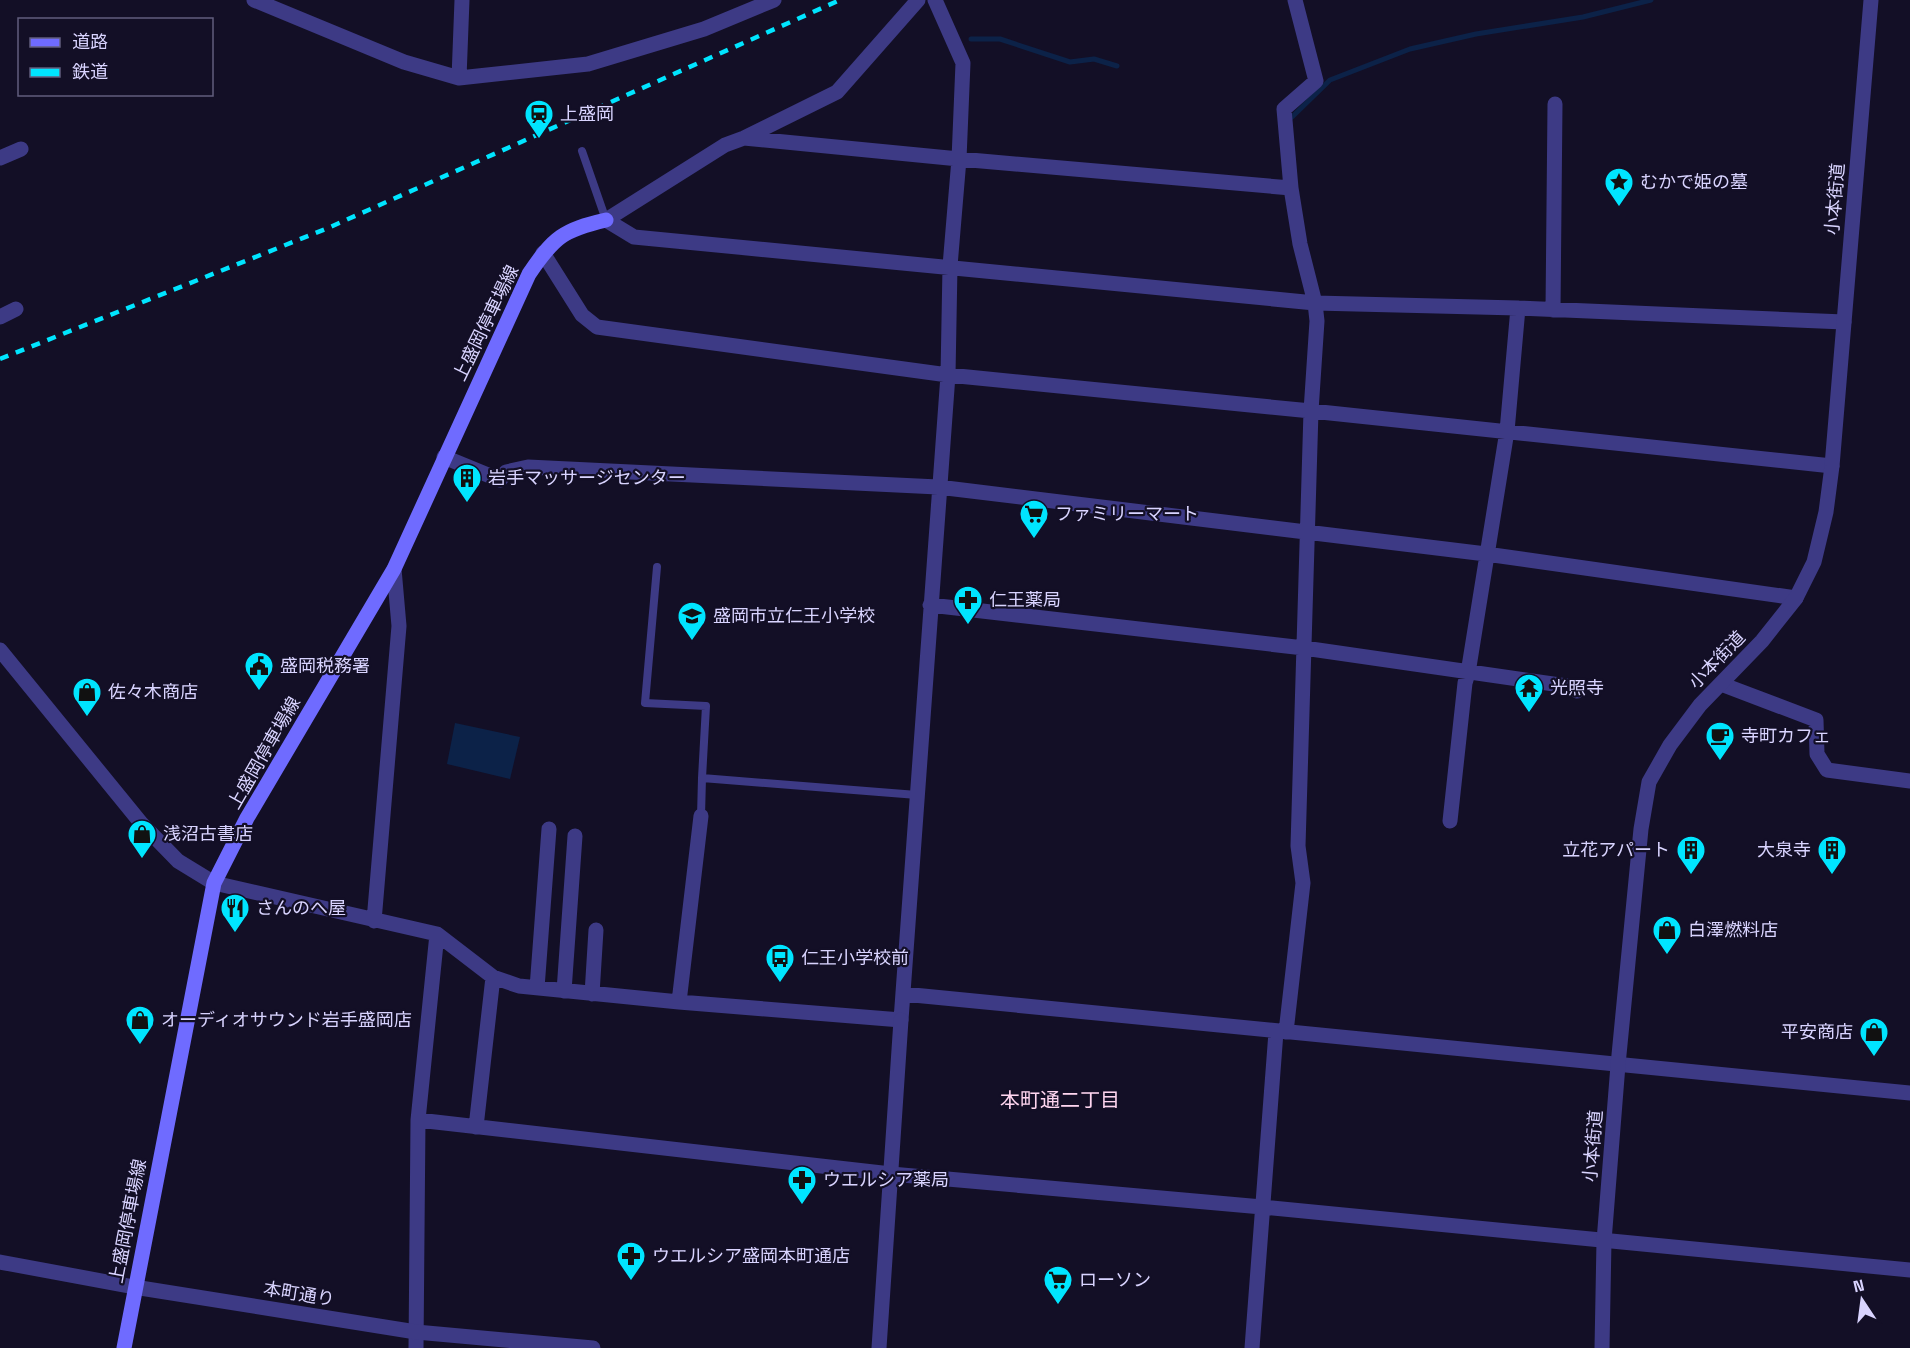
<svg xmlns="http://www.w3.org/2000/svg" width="1910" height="1348" font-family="'Space Grotesk','Noto Sans JP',sans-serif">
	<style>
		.water { fill: #0c2248 }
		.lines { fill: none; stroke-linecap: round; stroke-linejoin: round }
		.stream { stroke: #0c2248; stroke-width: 5 }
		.service { stroke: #3d3a85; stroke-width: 8 }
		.minor { stroke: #3d3a85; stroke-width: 15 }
		.tertiary { stroke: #3d3a85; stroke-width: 15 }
		.secondary { stroke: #6f6bff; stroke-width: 15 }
		.rail { stroke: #00e5ff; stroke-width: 4.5; stroke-dasharray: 9 8; stroke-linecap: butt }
		.labels { text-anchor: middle; stroke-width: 4.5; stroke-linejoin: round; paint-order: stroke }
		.poi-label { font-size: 18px; fill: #d9d4ff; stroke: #130f26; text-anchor: start }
		.street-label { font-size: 18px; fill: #d9d4ff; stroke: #130f26 }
		.neighbourhood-label { font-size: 20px; fill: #ffd6f0; stroke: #130f26 }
	</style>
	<rect width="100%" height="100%" fill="#130f26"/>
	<path class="water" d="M455 723 520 737 510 779 447 764Z"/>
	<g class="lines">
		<path class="stream" d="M971 39H1000L1070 62 1094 59 1117 66
			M1292 117 1330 80 1410 49 1476 34 1583 17 1651 0"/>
		<path class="service" d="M582 151 606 220
			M657 567 645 703 706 706 702 778
			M701 816 702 778 917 795"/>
		<path class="minor" d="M254 0 404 62 459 78 588 64 704 29 774 0
			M918 0 837 92 744 138 725 145 606 220 634 237 1315 303 1518 308 1844 322
			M459 78 462 0
			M744 138 959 159 1291 188
			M0 158 21 149
			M543 253 582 315 597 327 948 375 1311 411 1832 466
			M1553 310 1555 104
			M0 317 16 309
			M444 457 500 480 506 472 528 467 938 487 1486 554 1796 598
			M930 605 1304 648 1574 687 1577 691
			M0 650 141 823 178 861 214 883 437 934 493 977 519 986 679 1002 901 1020 948 375 950 266 959 159 963 63 935 0
			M1721 684 1816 720 1817 754 1827 770 1910 781
			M1450 821 1465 683 1468 673 1507 431 1518 308
			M374 921 399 626 394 569
			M537 988 549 829
			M564 991 575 836
			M592 994 596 930
			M903 994 1910 1093
			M679 1002 701 816
			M1286 1032 1303 883 1298 846 1311 411 1317 321 1315 303 1300 244 1291 188 1284 109 1316 81 1295 0
			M418 1120 891 1174 1262 1207 1910 1270
			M476 1127 493 977
			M416 1348 418 1120 437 934
			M1252 1348 1276 1032"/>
		<path class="tertiary" d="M0 1262 134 1287 416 1332 593 1348
			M879 1348 901 1020
			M1602 1348 1604 1241 1618 1065 1641 829 1649 782 1670 745 1700 705 1762 641 1796 598 1814 562 1826 512 1832 466 1871 0"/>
		<path class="secondary" d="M124 1348 214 883 247 818 394 569 529 274C554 237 563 230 606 220"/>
		<path class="rail" d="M0 359 328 228 840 0"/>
	</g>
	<defs>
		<g id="station-pin" transform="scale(1.5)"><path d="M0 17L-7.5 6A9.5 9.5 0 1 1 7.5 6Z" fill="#00e5ff" stroke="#130f26"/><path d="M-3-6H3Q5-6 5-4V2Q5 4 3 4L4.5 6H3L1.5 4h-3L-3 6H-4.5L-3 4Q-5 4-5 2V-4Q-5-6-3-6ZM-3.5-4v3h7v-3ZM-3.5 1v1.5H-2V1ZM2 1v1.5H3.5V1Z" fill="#111"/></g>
		<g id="sight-pin" transform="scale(1.5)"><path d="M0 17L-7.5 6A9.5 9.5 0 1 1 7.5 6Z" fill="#00e5ff" stroke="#130f26"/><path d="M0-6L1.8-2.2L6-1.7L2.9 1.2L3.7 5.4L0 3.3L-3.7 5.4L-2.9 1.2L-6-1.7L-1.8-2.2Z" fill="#111"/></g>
		<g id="building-pin" transform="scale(1.5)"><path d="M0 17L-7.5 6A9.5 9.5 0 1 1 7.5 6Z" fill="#00e5ff" stroke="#130f26"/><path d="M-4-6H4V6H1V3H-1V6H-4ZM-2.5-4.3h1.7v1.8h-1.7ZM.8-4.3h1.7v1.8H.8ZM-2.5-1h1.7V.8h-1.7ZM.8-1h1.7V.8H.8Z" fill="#111"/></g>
		<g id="supermarket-pin" transform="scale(1.5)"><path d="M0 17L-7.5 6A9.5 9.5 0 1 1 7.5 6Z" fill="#00e5ff" stroke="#130f26"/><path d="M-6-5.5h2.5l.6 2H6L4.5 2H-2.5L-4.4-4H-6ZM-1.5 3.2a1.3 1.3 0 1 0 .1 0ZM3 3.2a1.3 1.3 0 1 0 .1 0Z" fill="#111"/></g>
		<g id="pharmacy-pin" transform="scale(1.5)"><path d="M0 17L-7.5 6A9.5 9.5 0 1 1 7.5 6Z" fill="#00e5ff" stroke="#130f26"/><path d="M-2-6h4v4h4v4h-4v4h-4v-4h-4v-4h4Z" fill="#111"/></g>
		<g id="school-pin" transform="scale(1.5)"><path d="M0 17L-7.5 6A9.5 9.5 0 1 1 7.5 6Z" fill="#00e5ff" stroke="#130f26"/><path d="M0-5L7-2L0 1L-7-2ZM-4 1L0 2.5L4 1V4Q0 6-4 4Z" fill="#111"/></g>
		<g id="civic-pin" transform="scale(1.5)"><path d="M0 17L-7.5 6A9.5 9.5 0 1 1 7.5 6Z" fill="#00e5ff" stroke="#130f26"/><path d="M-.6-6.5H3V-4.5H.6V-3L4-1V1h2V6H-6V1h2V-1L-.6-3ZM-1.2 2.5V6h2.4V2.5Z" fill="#111"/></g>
		<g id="temple-pin" transform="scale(1.5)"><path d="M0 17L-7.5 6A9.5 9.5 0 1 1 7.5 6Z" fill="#00e5ff" stroke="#130f26"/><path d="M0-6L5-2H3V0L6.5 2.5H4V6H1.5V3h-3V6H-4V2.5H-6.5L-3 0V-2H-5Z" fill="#111"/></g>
		<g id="shop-pin" transform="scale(1.5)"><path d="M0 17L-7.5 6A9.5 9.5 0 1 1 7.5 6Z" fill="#00e5ff" stroke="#130f26"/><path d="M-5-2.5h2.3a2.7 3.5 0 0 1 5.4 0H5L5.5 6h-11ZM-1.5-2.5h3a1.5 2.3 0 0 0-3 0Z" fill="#111"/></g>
		<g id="cafe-pin" transform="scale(1.5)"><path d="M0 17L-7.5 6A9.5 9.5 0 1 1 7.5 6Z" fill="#00e5ff" stroke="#130f26"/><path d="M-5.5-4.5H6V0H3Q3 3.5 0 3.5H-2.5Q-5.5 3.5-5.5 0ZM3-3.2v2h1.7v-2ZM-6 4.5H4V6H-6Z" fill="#111"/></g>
		<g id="restaurant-pin" transform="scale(1.5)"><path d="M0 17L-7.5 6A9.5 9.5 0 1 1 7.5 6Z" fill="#00e5ff" stroke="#130f26"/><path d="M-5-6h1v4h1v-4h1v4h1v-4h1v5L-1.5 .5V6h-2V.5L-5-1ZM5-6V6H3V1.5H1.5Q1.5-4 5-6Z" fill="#111"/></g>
		<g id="bus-pin" transform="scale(1.5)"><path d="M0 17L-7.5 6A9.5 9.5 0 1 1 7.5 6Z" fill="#00e5ff" stroke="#130f26"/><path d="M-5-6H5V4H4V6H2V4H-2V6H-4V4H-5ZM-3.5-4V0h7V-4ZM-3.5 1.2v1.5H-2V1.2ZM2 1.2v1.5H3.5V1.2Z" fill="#111"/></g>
	</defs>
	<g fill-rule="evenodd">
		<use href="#station-pin" x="539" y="114"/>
		<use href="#sight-pin" x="1619" y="182"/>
		<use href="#building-pin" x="467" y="478"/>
		<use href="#supermarket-pin" x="1034" y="514"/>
		<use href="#pharmacy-pin" x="968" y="600"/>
		<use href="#school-pin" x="692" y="616"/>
		<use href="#civic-pin" x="259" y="666"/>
		<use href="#temple-pin" x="1529" y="688"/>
		<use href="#shop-pin" x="87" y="692"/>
		<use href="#cafe-pin" x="1720" y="736"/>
		<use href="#shop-pin" x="142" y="834"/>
		<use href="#building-pin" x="1691" y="850"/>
		<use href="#building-pin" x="1832" y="850"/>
		<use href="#restaurant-pin" x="235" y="908"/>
		<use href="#shop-pin" x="1667" y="930"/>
		<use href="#bus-pin" x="780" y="958"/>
		<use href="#shop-pin" x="140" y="1020"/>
		<use href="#shop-pin" x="1874" y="1032"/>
		<use href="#pharmacy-pin" x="802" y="1180"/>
		<use href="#pharmacy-pin" x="631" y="1256"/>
		<use href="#supermarket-pin" x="1058" y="1280"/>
	</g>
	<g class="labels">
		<g class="poi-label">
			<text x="560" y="120">上盛岡</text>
			<text x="1640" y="188">むかで姫の墓</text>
			<text x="488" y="484">岩手マッサージセンター</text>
			<text x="1055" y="520">ファミリーマート</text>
			<text x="989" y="606">仁王薬局</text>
			<text x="713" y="622">盛岡市立仁王小学校</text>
			<text x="280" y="672">盛岡税務署</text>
			<text x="1550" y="694">光照寺</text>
			<text x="108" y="698">佐々木商店</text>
			<text x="1741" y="742">寺町カフェ</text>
			<text x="163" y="840">浅沼古書店</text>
			<text x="1670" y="856" text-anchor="end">立花アパート</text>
			<text x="1811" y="856" text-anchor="end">大泉寺</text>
			<text x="256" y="914">さんのへ屋</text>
			<text x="1688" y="936">白澤燃料店</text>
			<text x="801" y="964">仁王小学校前</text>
			<text x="161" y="1026">オーディオサウンド岩手盛岡店</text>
			<text x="1853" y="1038" text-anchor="end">平安商店</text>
			<text x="823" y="1186">ウエルシア薬局</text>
			<text x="652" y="1262">ウエルシア盛岡本町通店</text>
			<text x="1079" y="1286">ローソン</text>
		</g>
		<g class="street-label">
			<text transform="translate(1835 199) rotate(-85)" y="6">小本街道</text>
			<text transform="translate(486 323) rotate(-64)" y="6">上盛岡停車場線</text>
			<text transform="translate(1717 660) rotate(-46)" y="6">小本街道</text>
			<text transform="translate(264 753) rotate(-60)" y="6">上盛岡停車場線</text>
			<text transform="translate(1593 1146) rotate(-85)" y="6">小本街道</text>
			<text transform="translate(128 1221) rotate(-79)" y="6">上盛岡停車場線</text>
			<text transform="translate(299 1294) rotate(9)" y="6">本町通り</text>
		</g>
		<g class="neighbourhood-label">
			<text x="1060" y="1107">本町通二丁目</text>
		</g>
	</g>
	<rect x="18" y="18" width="195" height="78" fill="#130f26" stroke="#625e7d" stroke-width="1.5"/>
	<rect x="30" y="38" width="30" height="9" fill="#6f6bff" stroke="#625e7d" stroke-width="1.5"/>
	<text x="72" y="48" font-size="18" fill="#d9d4ff">道路</text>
	<rect x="30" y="68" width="30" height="9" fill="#00e5ff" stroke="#625e7d" stroke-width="1.5"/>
	<text x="72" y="78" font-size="18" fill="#d9d4ff">鉄道</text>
	<g transform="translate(1862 1300) rotate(347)" stroke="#130f26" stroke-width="4.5" paint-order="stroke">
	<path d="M0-4.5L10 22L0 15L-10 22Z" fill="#d9d4ff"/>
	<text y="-9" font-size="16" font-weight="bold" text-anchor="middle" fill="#d9d4ff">N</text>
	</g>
</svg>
